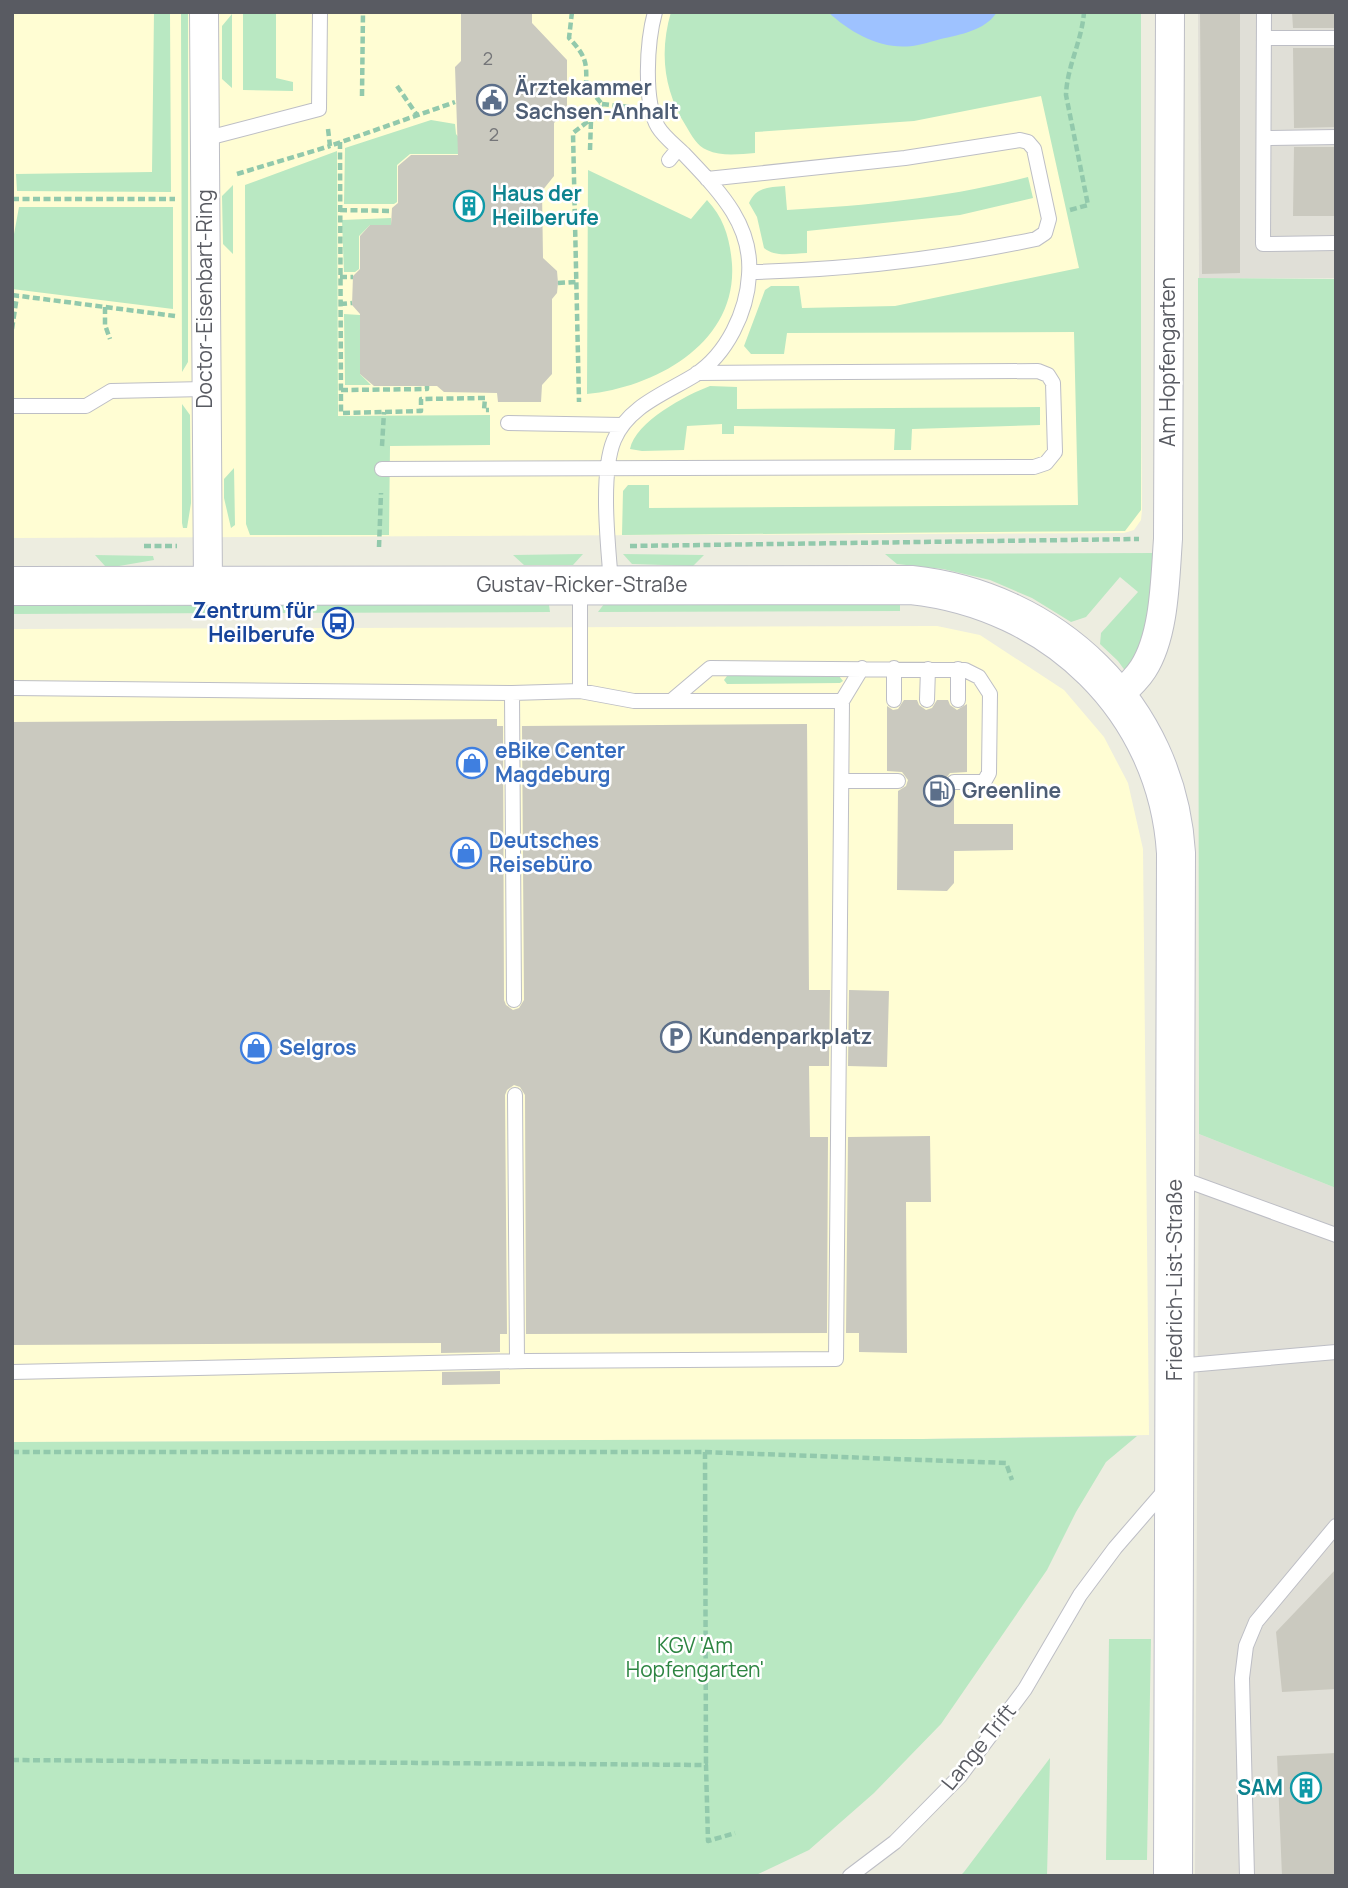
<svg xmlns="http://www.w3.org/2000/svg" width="1348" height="1888" font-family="Manrope,sans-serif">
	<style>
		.commercial { fill: #fffdd3 }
		.industrial { fill: #e0dfd7 }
		.green { fill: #b9e8c2 }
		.water { fill: #9ec2ff }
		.building { fill: #cac9bf }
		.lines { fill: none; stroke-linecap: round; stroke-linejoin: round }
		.lane-casing { stroke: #bdbec5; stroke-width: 16 }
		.street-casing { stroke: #bdbec5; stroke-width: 30 }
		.secondary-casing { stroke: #bdbec7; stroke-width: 40 }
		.path { stroke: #92c9ac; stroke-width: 4.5; stroke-dasharray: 7 3.5; stroke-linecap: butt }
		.lane { stroke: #fff; stroke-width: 14 }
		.street { stroke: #fff; stroke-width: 28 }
		.secondary { stroke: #fff; stroke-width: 38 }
		.labels { text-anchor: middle; stroke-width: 5; stroke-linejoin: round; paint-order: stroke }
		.number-label { font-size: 18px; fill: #757679 }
		.service-label { font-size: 21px; font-weight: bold; fill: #4e5e75; stroke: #fff; text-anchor: start }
		.culture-label { font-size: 21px; font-weight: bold; fill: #0d838f; stroke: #fff; text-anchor: start }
		.street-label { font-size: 21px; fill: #595b62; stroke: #fff }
		.transit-label { font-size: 21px; font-weight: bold; fill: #164399; stroke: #fff; text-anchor: end }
		.shop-label { font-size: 21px; font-weight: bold; fill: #366cbe; stroke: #fff; text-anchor: start }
		.park-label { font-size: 21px; fill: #2d8542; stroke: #fff }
	</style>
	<rect width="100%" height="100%" fill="#edede0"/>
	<path class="commercial" d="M12 12H1137L1142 510 1141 520 1134 530 1124 533 12 538Z
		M937 626 980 635 1064 690 1104 737 1128 783 1143 849 1149 1435 922 1439 12 1442V629Z"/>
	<path class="industrial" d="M1198 12H1336V278H1199Z
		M1199 1134 1336 1188V1876H1195Z"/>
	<path class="green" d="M154 12H170L171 192 17 191 16 174 152 172Z
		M181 12H188V362L182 372Z
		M243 12H276V78L293 82V91L243 90Z
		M671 12H1141V510L1125 531 622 535 623 491 628 485H649V508L1078 505 1074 332 787 333 784 354H751L744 346 765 290 771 286H799L802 308 895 306 1079 268 1041 96 914 121 755 132V153C740 154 722 157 707 150 697 146 692 136 686 126 664 91 659 53 671 12Z
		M232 14V88L222 79V26Z
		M431 120 455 124 456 134 460 139V154H410L397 165V202L394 204H344L345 148Z
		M337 151 338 416 490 415V445L390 446 389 535H250L246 524 245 185Z
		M588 170 691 219 707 200C724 218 730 239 732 264 737 343 656 387 587 394Z
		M1028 177 1033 198 960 215 807 231V253C793 253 776 258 764 248L757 217 749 203C756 187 769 187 785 186L787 210C873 205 945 198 1028 177Z
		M233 185V254L223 244 222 196Z
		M19 207H173V309L12 289V245Z
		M391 218V225H370L359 236V269L355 272H344L342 220Z
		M1198 278 1336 279V1188L1199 1134Z
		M344 314 360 315V374L371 385H345Z
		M710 386 737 387V409L1040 407V425L912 429 911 450H894L895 429 734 426V434H722V424L687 426 684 450 642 451 630 449C635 422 686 395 710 386Z
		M182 404 190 415 191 503 187 528H183L182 523Z
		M234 468 235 525 231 528 224 498V479Z
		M1156 553 1161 602 1131 679 1118 661 1100 644 1101 633 1138 592 1120 577 1086 617 1071 622 1032 598 990 580 943 569 897 564 885 554Z
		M583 554 573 565H524L513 555Z
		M623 554 704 555 693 566 632 564Z
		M95 555 153 556 154 560 119 566H105Z
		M900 603V611L598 612 604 604Z
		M238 605 237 613 12 614V606Z
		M252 605H549L550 612 252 613Z
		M727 676H839L843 681 840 683 727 684 724 680Z
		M1137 1436 1106 1462 1076 1512 1047 1570 941 1724 874 1793 809 1850 754 1876H12V1442L922 1439Z
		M1109 1639H1151L1147 1860H1106Z
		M1050 1758 1047 1876H960L964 1872Z"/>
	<path class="water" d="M828 12H997C987 28 967 33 950 37 939 39 928 43 918 45 884 52 852 34 828 12Z"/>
	<path class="building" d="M461 12H532V23L567 60V109L554 123V176L542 191 543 258 557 271 558 283 557 293 552 299V374L542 385 541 402H498L497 393 444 392 437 386H374L360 374V314L352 305 353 276 360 269V236L370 225H391L392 208 398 203V166L411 155H458L455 67 461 61Z
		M1200 12H1240V273L1202 274Z
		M1292 12H1336V28H1293Z
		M1293 48H1336V127L1294 128Z
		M1294 147H1336V216H1293Z
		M904 700H917L919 705 926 710 932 708 937 700H948L950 705 957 710 967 704V772L950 773 944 781 946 787 954 792V824H1013V850L954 851V883L947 891 897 890 898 791 906 786 908 780 902 772 887 771V706L893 710 898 709Z
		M497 719V726H503L504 1000 506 1005 513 1010 519 1008 524 1000 522 726 807 724 809 990H830L829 1066H809L810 1137H828L827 1333 526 1334 525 1095 520 1087 514 1085 507 1090 505 1095 507 1334H500V1352L441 1353V1343L12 1345V722Z
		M849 990 889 991 887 1067 848 1066Z
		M930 1136 931 1202H906L907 1353 859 1352V1333H846L848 1137Z
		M500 1371V1384L442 1385V1372Z
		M1336 1569V1689L1282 1692 1276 1632Z
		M1336 1753V1876H1282L1277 1756Z"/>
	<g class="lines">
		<g class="lane-casing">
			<path id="lane" d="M1264 12 1263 244 1336 243
				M1264 38H1336
				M1264 138 1336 137
				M204 139 319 109 320 12
				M669 160 678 149
				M707 179 905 158 1020 140 1028 142 1034 149 1049 219 1045 233 1036 239C941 259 847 270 750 272
				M12 406H86L111 391 205 389
				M508 423 622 425
				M382 469 1034 467 1046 463 1055 452 1053 383 1048 375 1038 371 697 373
				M611 582C608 545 600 474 614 440 628 406 666 393 695 375 727 354 747 312 749 275 753 223 717 189 684 154 675 145 664 137 658 127 643 101 647 41 655 12
				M580 587V691
				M12 688 512 693 580 691 634 701H842
				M512 693 514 1000
				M894 700V668
				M927 700 928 669
				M958 700V669
				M671 701 710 668 965 670 979 677 990 694 989 773 984 782H954
				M842 781H898
				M515 1095 517 1361
				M1177 1177 1336 1235
				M1177 1366 1336 1352
				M12 1372 527 1361 836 1359 842 701 862 668
				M850 1876 895 1842 960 1776 1025 1689 1080 1595 1115 1548 1166 1489
				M1247 1876 1242 1678 1246 1646 1256 1622 1336 1526"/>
		</g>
		<g class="street-casing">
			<path id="street" d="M204 12 208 586
				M1117 697C1127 688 1136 680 1143 669 1165 635 1165 578 1168 539L1170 12"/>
		</g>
		<g class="secondary-casing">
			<path id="secondary" d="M12 586 911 585C1053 600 1167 708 1176 853L1173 1876"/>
		</g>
		<path class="path" d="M572 12 569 38C586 56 587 62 586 85L602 104 591 119 573 133 579 402
			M567 85H586
			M397 86 417 115
			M362 96 363 12
			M602 104 629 107
			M328 129 330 146 455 102
			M340 142 341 413 421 411V399L485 398 484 410H489
			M590 150 591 120
			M237 174 330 146
			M12 199H175
			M340 210 392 211
			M1070 210 1088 205 1066 95C1067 66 1082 41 1084 12
			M340 277H353
			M558 283 576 282
			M12 295 175 316
			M340 304 352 303
			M105 307V325L110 339
			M12 329 17 296
			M341 390 427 389V386
			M382 446 384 412
			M144 546H177
			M630 546 1139 539
			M379 547 381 493
			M12 1452H705L1006 1463 1012 1480
			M705 1452 706 1765
			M12 1760 706 1765 708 1841 735 1833"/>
		<use href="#lane" class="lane"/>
		<use href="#street" class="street"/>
		<use href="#secondary" class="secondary"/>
	</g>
	<defs>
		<g id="civic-ring" transform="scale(1.575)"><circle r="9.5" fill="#fff" stroke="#5c6f8a" stroke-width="1.5"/><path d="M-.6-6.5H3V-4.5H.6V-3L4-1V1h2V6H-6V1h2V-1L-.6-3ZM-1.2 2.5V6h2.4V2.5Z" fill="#5c6f8a"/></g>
		<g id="building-ring" transform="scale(1.575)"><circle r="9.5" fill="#fff" stroke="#0f9aa8" stroke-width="1.5"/><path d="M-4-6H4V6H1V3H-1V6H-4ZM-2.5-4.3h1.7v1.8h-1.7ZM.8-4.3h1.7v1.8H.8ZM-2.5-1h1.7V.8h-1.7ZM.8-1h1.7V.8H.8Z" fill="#0f9aa8"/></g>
		<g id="bus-ring" transform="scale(1.575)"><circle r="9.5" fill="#fff" stroke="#1a4fb4" stroke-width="1.5"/><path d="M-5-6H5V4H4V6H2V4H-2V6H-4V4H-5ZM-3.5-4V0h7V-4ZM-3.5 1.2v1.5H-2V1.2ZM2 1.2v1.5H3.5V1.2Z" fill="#1a4fb4"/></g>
		<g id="shop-ring" transform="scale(1.575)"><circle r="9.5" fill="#fff" stroke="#3f7fe0" stroke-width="1.5"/><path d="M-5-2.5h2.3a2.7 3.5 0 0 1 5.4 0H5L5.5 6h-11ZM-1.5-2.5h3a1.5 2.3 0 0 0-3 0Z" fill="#3f7fe0"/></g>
		<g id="fuel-ring" transform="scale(1.575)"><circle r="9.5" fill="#fff" stroke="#5c6f8a" stroke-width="1.5"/><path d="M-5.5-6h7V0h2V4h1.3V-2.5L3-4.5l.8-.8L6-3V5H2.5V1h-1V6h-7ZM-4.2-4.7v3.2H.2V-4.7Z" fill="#5c6f8a"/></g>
		<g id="parking-ring" transform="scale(1.575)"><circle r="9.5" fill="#fff" stroke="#5c6f8a" stroke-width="1.5"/><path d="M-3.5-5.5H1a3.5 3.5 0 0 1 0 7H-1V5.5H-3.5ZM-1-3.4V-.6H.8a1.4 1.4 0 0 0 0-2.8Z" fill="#5c6f8a"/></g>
	</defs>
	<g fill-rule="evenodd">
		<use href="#civic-ring" x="492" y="100"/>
		<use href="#building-ring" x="469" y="206"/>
		<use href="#bus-ring" x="338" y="623"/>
		<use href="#shop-ring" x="472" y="763"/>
		<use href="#fuel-ring" x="939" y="791"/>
		<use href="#shop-ring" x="466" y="853"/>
		<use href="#parking-ring" x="676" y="1037"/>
		<use href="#shop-ring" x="256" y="1048"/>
		<use href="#building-ring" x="1306" y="1788"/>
	</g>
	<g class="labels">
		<g class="number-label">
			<text x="488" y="65">2</text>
			<text x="494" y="141">2</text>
		</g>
		<g class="service-label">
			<text x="515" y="95">Ärztekammer<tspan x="515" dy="24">Sachsen-Anhalt</tspan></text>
			<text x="962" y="798">Greenline</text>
			<text x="699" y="1044">Kundenparkplatz</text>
		</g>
		<g class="culture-label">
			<text x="492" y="201">Haus der<tspan x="492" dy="24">Heilberufe</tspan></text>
			<text x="1283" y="1795" text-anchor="end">SAM</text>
		</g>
		<g class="street-label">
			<text transform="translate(205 299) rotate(-90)" y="7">Doctor-Eisenbart-Ring</text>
			<text transform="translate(1168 362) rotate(-90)" y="7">Am Hopfengarten</text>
			<text x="582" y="592">Gustav-Ricker-Straße</text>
			<text transform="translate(1175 1280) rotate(-90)" y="7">Friedrich-List-Straße</text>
			<text transform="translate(979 1747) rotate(-51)" y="7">Lange Trift</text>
		</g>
		<g class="transit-label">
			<text x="315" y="618">Zentrum für<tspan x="315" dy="24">Heilberufe</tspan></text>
		</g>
		<g class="shop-label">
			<text x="495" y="758">eBike Center<tspan x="495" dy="24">Magdeburg</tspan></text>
			<text x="489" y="848">Deutsches<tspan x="489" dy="24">Reisebüro</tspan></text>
			<text x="279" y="1055">Selgros</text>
		</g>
		<g class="park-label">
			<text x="695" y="1653">KGV 'Am<tspan x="695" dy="24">Hopfengarten'</tspan></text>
		</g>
	</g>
	<rect width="1348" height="1888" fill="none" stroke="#595b62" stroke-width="28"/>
</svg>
